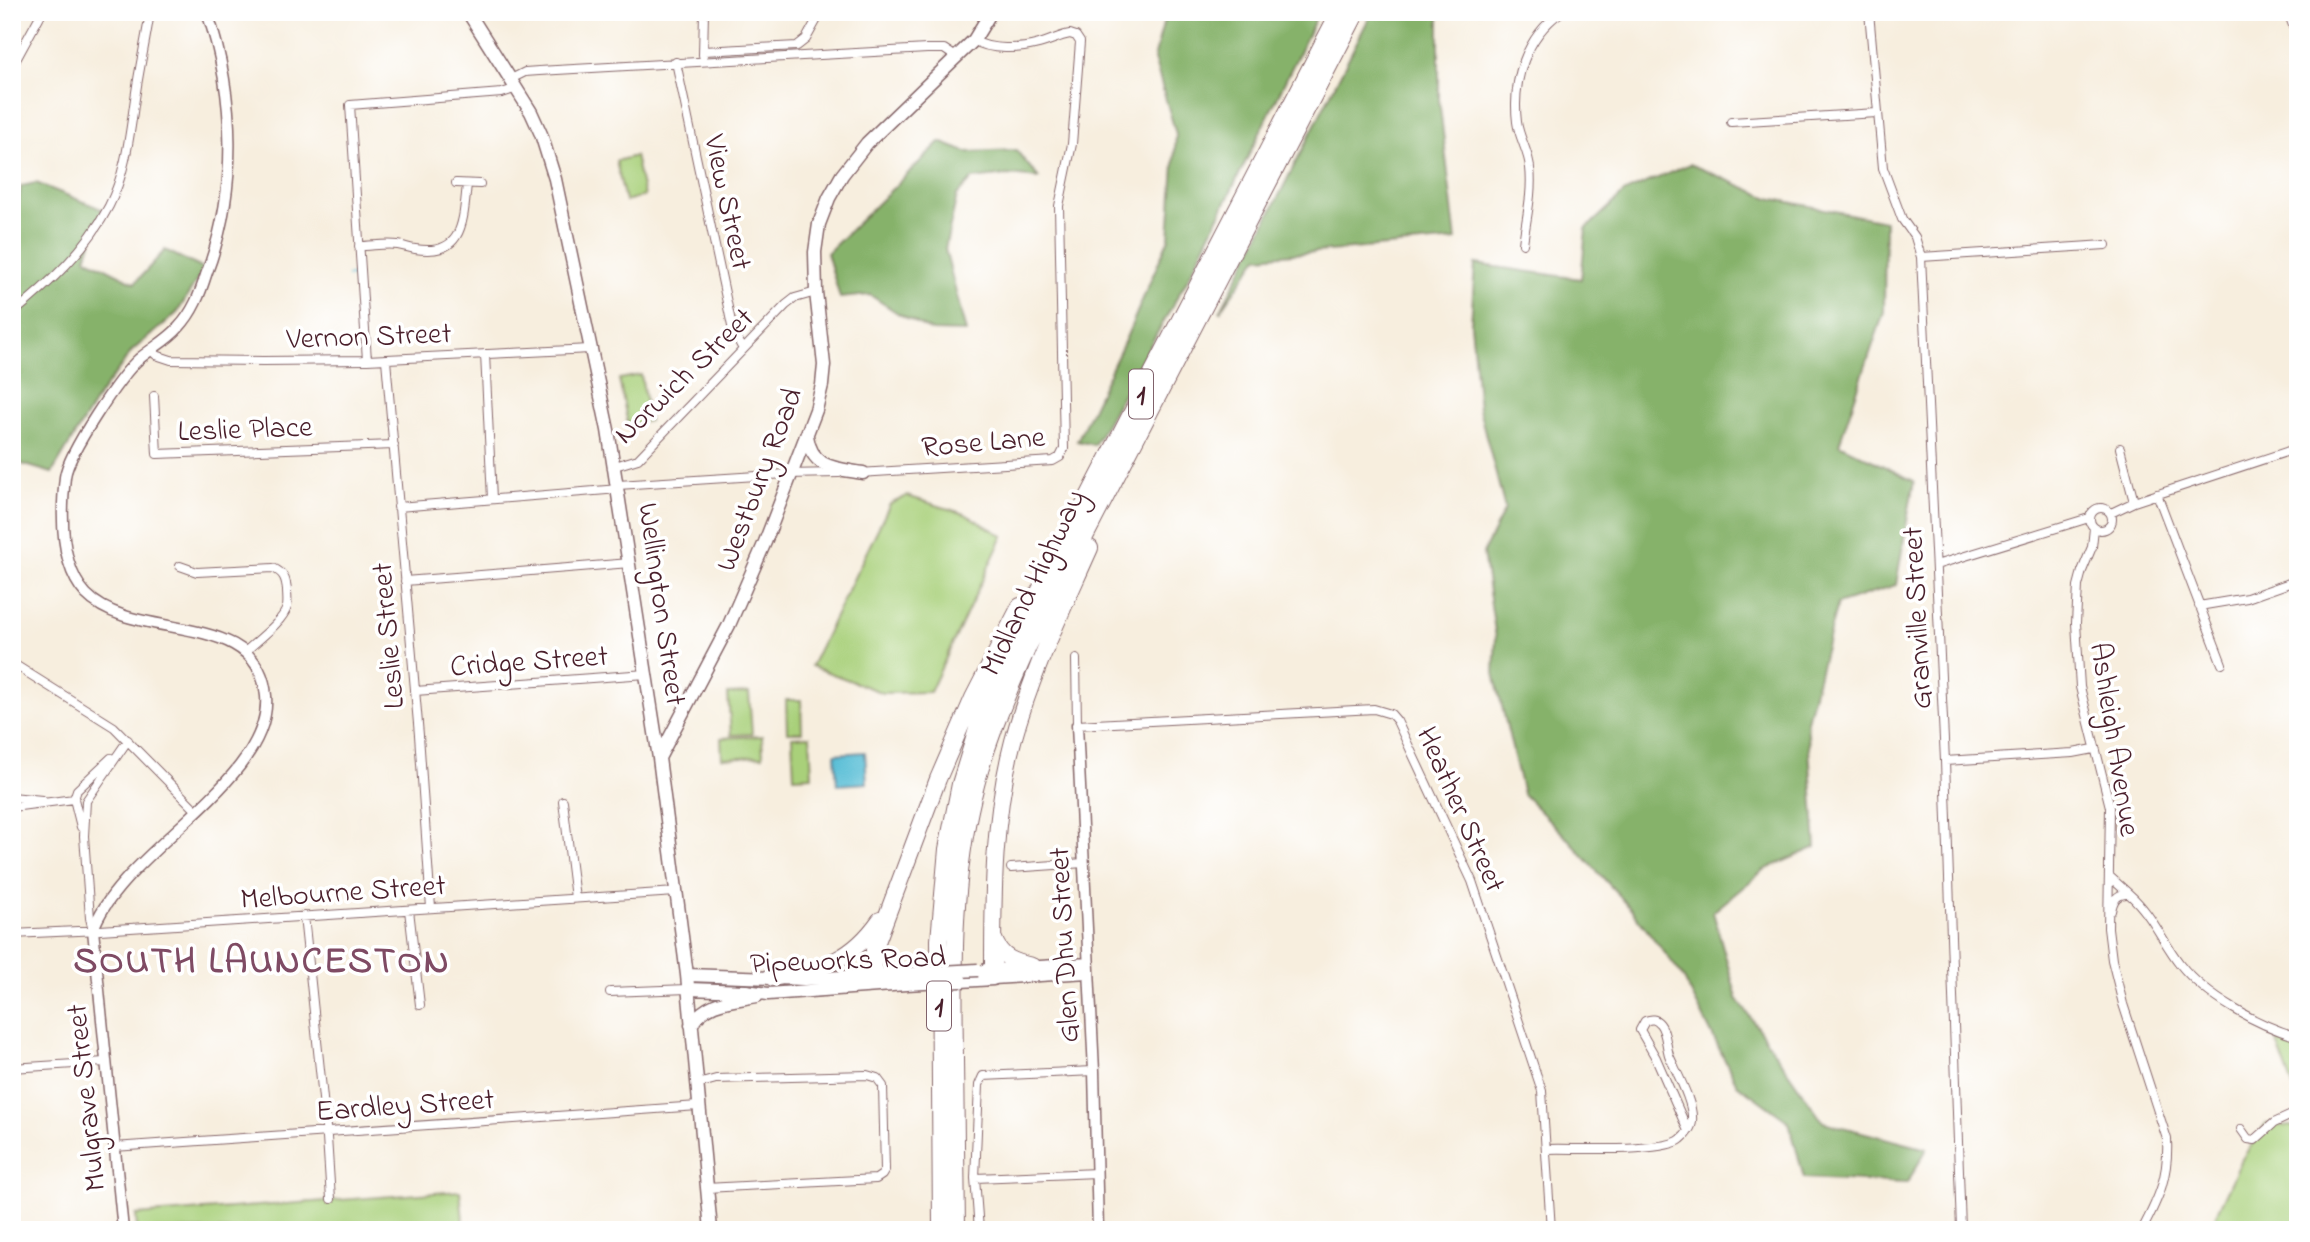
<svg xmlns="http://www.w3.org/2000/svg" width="2310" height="1242" font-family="'Indie Flower',sans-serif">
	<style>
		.green { fill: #a9d07a; stroke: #7a7852; stroke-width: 2 }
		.forest { fill: #86b26a; stroke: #68684a; stroke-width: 2 }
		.water { fill: #57bdd5; stroke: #506e80; stroke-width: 2 }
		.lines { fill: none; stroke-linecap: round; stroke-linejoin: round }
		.stream { stroke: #57bdd5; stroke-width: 2.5 }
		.minor-casing { stroke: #87676a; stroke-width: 10 }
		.tertiary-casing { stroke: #87676a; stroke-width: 13 }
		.secondary-casing { stroke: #87676a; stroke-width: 15 }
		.motorway-casing { stroke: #87676a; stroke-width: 18 }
		.minor { stroke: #fff; stroke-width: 8 }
		.tertiary { stroke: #fff; stroke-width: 10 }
		.secondary { stroke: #fff; stroke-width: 12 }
		.motorway { stroke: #fff; stroke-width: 16 }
		.secondary-bridge-casing { stroke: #87676a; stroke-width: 15; stroke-linecap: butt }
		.secondary-bridge { stroke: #fff; stroke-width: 12 }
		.labels { text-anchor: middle; stroke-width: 7; stroke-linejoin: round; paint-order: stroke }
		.shield { fill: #fff; stroke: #80626b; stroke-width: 2 }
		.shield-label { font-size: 28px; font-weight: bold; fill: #4a1f2b }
		.street-label { font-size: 30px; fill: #4a1f2b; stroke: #fff }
		.district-label { font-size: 37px; font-weight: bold; letter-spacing: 2px; fill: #7f4b64; stroke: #fff }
	</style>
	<rect width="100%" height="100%" fill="#fff"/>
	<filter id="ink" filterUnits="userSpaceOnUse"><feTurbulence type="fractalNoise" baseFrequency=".0143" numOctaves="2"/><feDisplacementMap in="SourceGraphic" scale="14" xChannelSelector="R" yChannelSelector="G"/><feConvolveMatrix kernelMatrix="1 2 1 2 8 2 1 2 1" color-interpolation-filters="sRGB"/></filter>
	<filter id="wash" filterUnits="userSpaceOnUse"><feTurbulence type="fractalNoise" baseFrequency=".00686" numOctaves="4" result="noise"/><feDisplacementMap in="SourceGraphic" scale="28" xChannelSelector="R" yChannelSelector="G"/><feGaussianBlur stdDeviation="1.57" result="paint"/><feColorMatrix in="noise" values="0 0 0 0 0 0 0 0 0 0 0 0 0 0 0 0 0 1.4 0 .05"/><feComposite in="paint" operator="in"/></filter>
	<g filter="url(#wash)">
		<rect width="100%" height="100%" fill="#f7eede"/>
		<path class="green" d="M635 156 644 196 625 201 616 161Z
			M641 375 649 421 628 425 619 379Z
			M907 496 965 514 1003 536 930 692 883 693 811 666 890 504Z
			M749 693 752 734 731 735 728 694Z
			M786 700H801L802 732H787Z
			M762 736 763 756 722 758 721 738Z
			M810 736 812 776 794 777 792 737Z
			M2276 1040 2298 1046V1100Z
			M2266 1124 2298 1127V1230H2209L2242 1159Z
			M460 1191 464 1230H137L136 1215Z"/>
		<path class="forest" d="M1166 12H1319L1191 273 1094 445 1077 441 1126 338 1169 238 1176 134 1154 59Z
			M1372 12H1439V99L1456 240 1258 257 1220 312Z
			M940 142 966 152 1016 150 1039 178 1008 175 972 179 957 195 945 249 966 332 932 331 899 314 870 295 840 298 827 253Z
			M1690 164 1769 198 1885 221 1884 312 1839 444 1914 481 1896 585 1837 604 1807 721 1816 847 1764 870 1713 912 1737 998 1823 1122 1927 1149 1907 1183 1804 1178 1789 1122 1737 1084 1682 975 1625 902 1568 839 1523 794 1494 673 1496 638 1483 553 1505 509 1479 409 1471 324 1475 264 1581 279 1586 229 1625 192Z
			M36 183 102 209 86 258 135 283 165 250 204 269 177 313 133 350 97 398 52 473 12 461V245L21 186Z"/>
		<path class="water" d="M865 752 867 783 837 785 835 754Z"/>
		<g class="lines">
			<path class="stream" d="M348 276H358"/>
		</g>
	</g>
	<g filter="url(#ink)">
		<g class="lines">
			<g class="minor-casing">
				<path id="minor" d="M1869 12 1883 168 1902 219 1915 237 1921 257 1945 761 1961 1230
					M2288 12 2298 39
					M704 51 797 46 806 39 821 12
					M703 55 704 12
					M676 62 733 331 743 349
					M12 67 42 12
					M511 79 525 72 539 71 927 49H944L956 57
					M1731 122 1877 113
					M456 183 480 184
					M1523 244C1526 219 1533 193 1530 168 1529 152 1519 138 1517 122 1512 80 1526 37 1561 12
					M359 246C372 246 386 243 398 245 404 246 409 248 415 249 464 257 463 221 467 184
					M1921 257 2106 245
					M12 314C49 284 87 249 109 206 127 171 130 130 136 92 140 65 146 39 150 12
					M151 350 156 355 171 360 263 361 367 360 590 349
					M485 354 492 499
					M367 360 350 105 502 93 517 88
					M386 360 419 735 431 908
					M154 396 157 454 394 445
					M2120 448 2134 502
					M615 466 638 459 786 305 795 298 816 292
					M859 473 1053 461 1060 457 1064 449 1059 206 1072 144 1080 42 1076 36 1070 34C1059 36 1050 41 1039 44 1021 49 989 51 974 40
					M618 485 786 474 839 473
					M2157 494 2222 664
					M398 507 619 489
					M2090 519a11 11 0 1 1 22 0a11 11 0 1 1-22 0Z
					M2111 513 2134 502 2298 448
					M2094 528 2092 547 2082 571 2078 586 2076 623 2080 687 2110 807 2108 928 2112 960 2123 1004 2167 1139C2169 1176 2159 1198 2142 1230
					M1936 565 2089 518
					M180 566 197 572 273 568C284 573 286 579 287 590 287 596 288 601 287 607 283 622 256 641 245 652
					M405 581 630 563
					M2199 606 2247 598 2298 580
					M1076 659 1077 725 1374 709 1391 714 1397 721 1472 881 1542 1091 1551 1230
					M12 663 114 727 197 811
					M415 691 646 674
					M1945 761 2073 753 2094 749
					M12 797 42 800
					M74 799 77 790 111 758
					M74 799 81 827
					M563 801 575 898
					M12 807 74 799
					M1011 868 1084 863
					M2109 876 2129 894
					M409 910 420 1005
					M2111 911C2113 900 2117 893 2129 894 2152 914 2162 941 2180 964 2206 997 2257 1025 2298 1037
					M304 916 327 1137 331 1199
					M93 930 90 918 84 836 86 801 128 740
					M12 934 100 930 676 892
					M610 992 688 989
					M12 1068 105 1062
					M698 1084 716 1079 867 1075 877 1078 883 1086 885 1170 882 1175 876 1179 706 1188
					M2241 1129 2248 1139 2255 1140 2274 1123 2298 1112
					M114 1147 698 1106
					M1547 1149C1573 1148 1665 1153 1681 1139 1686 1135 1692 1127 1692 1121 1694 1103 1676 1072 1669 1055 1666 1045 1666 1031 1660 1024 1655 1018 1651 1019 1645 1021L1640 1030 1656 1058 1688 1131
					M975 1178 1097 1173
					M979 1230 975 1178 979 1085 983 1076 1094 1071"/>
			</g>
			<g class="tertiary-casing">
				<path id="tertiary" d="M1077 725 1094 1071 1098 1230
					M993 969 1088 963
					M993 979 1088 973
					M123 1230 93 930C120 852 273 781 266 696 259 607 134 644 86 594 60 566 61 513 65 477 68 453 120 376 139 359 152 348 168 340 179 327 193 312 200 294 206 275 238 191 236 97 207 12"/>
			</g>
			<g class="secondary-casing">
				<path id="secondary" d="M468 12 531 112 541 134 555 179 608 430 659 758 687 975 711 1230
					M807 436C812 469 835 468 863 473
					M659 758 729 625 765 542 816 410 822 385 824 365 816 292 815 252 819 224 829 198 842 175 867 143 974 40 991 12
					M687 975 804 979 904 974
					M961 981 993 979V969L986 970
					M688 989 746 991 768 994 906 984
					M691 1025C707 1000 731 1001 757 996"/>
			</g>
			<g class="motorway-casing">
				<path id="motorway" d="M994 939C1001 958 1014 962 1032 966
					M993 969C993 892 993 817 1013 741 1031 674 1062 611 1090 548
					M878 976 873 965 874 950 938 779 973 698 1020 606
					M773 978C821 967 849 964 880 920
					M941 1230 939 940 947 849 960 784 977 729 998 677 1027 615 1339 12
					M957 1230C956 1173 956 1116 955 1059 954 976 952 893 970 810 982 753 1005 698 1029 645L1357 12"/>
			</g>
			<use href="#minor" class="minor"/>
			<use href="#tertiary" class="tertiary"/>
			<use href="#secondary" class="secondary"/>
			<use href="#motorway" class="motorway"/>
			<g class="secondary-bridge-casing">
				<path id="secondary-bridge" d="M904 974 978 970
					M906 984 961 981"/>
			</g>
			<use href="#secondary-bridge" class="secondary-bridge"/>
		</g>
	</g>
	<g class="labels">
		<g class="shield">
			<rect x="1129" y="369.5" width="24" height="49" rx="5"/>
			<rect x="927" y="981.5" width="24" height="49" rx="5"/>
		</g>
		<g class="shield-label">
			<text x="1141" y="404">1</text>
			<text x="939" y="1016">1</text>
		</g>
		<g class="street-label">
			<text transform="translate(729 202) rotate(78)" y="10">View Street</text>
			<text transform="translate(369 335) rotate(-2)" y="10">Vernon Street</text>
			<text transform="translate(683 375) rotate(-44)" y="10">Norwich Street</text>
			<text transform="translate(245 428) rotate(-2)" y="10">Leslie Place</text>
			<text transform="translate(983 441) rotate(-5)" y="10">Rose Lane</text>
			<text transform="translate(758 479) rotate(-69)" y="10">Westbury Road</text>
			<text transform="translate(1032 582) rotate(-64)" y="10">Midland Highway</text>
			<text transform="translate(663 604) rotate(82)" y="10">Wellington Street</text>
			<text transform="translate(1916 618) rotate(-93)" y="10">Granville Street</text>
			<text transform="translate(387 636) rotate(-95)" y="10">Leslie Street</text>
			<text transform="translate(529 660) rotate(-4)" y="10">Cridge Street</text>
			<text transform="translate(2116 739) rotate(81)" y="10">Ashleigh Avenue</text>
			<text transform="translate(1462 809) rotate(66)" y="10">Heather Street</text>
			<text transform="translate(343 891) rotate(-4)" y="10">Melbourne Street</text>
			<text transform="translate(1063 945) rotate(-93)" y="10">Glen Dhu Street</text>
			<text transform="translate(848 959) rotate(-2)" y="10">Pipeworks Road</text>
			<text transform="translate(85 1098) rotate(-96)" y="10">Mulgrave Street</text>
			<text transform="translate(405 1104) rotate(-4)" y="10">Eardley Street</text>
		</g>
		<g class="district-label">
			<text x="262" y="972">SOUTH LAUNCESTON</text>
		</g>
	</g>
	<rect width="2310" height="1242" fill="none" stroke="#fff" stroke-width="42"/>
</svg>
